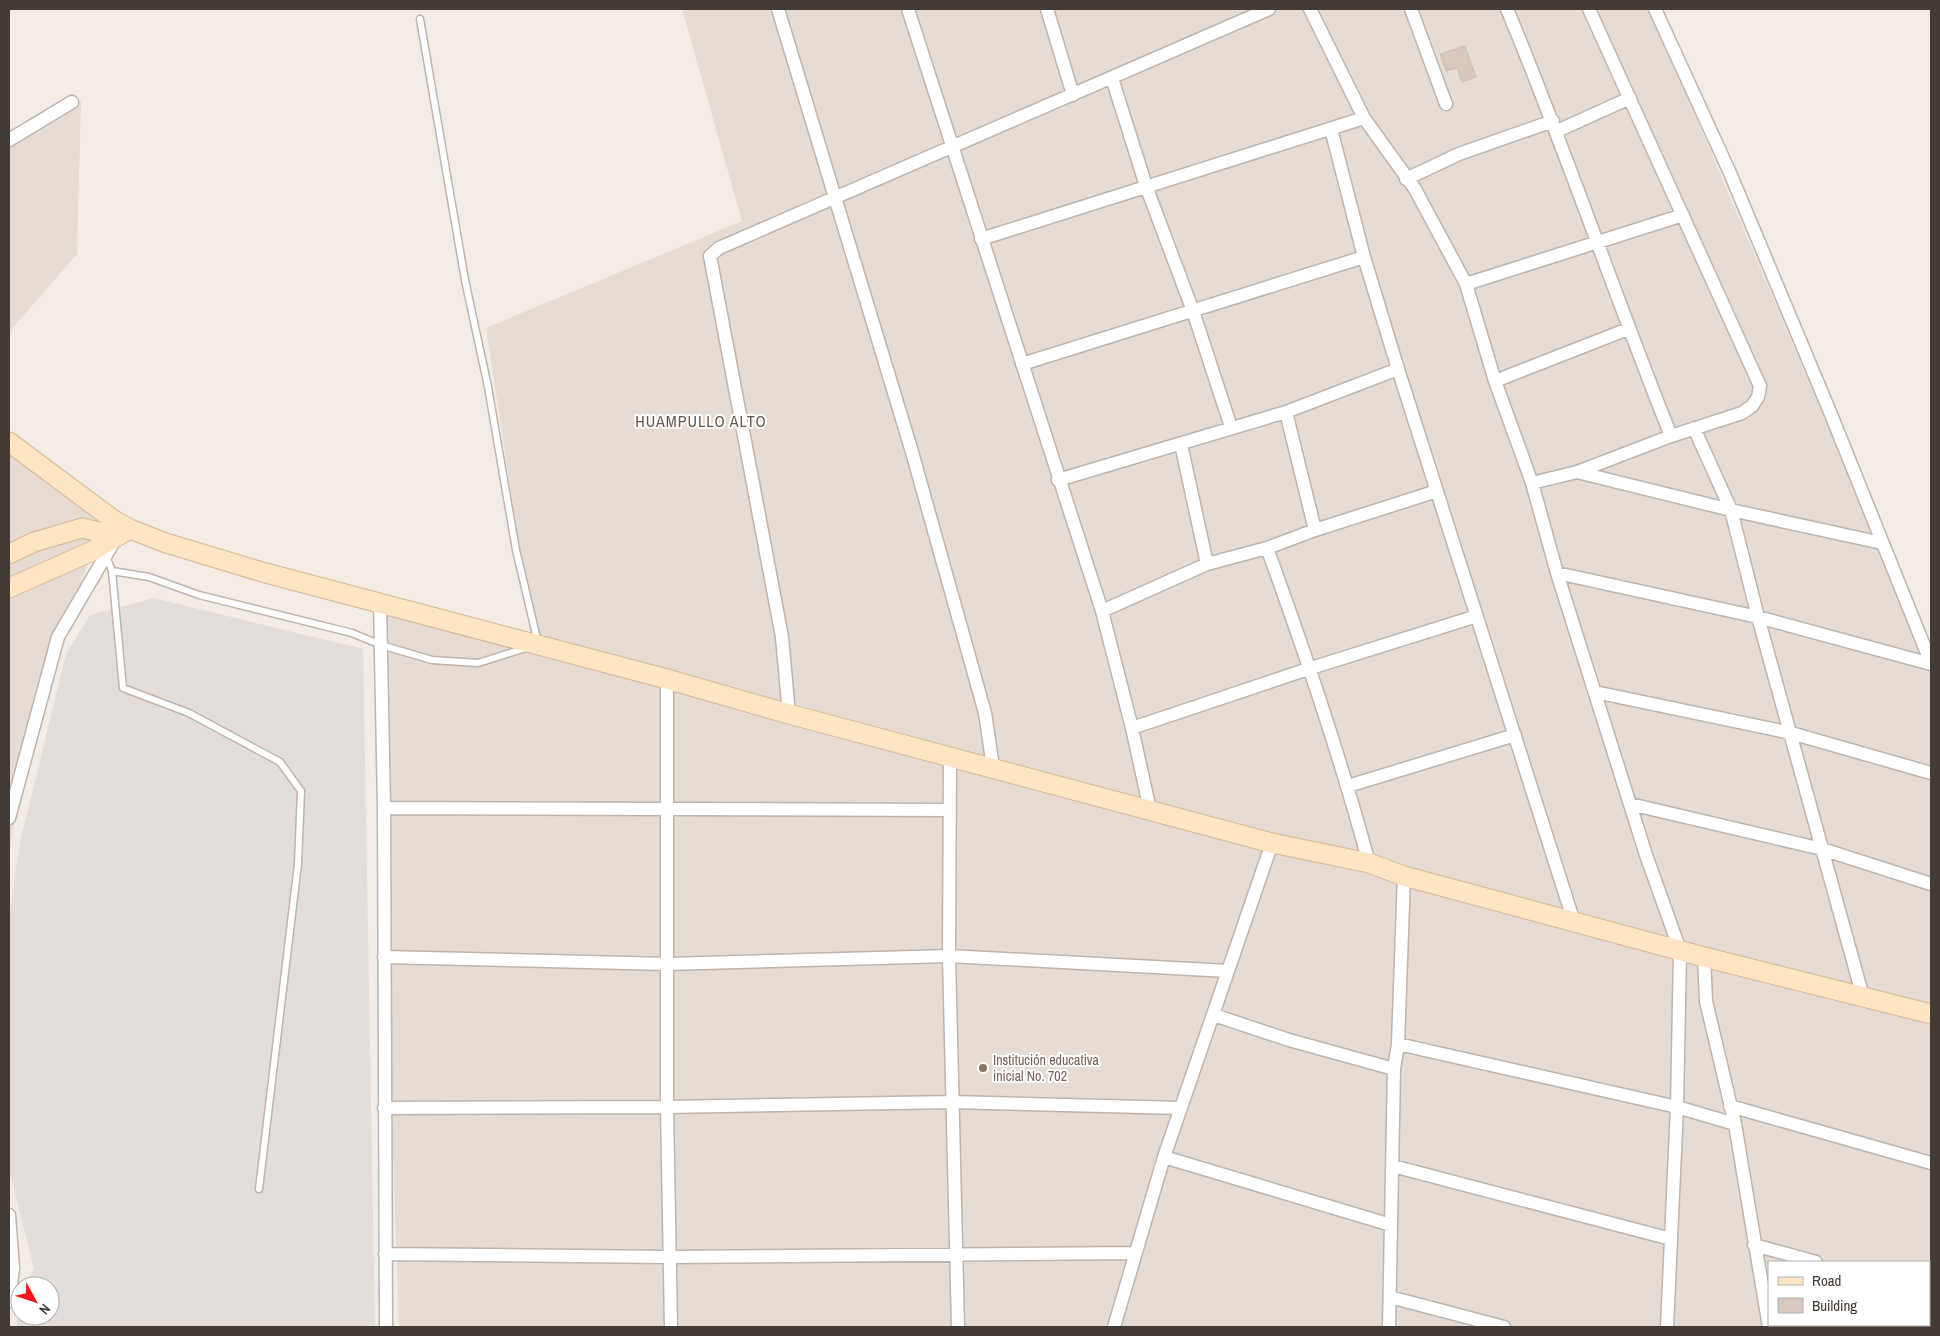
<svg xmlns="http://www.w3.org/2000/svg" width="1940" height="1336" font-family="'Archivo Narrow',sans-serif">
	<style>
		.residential { fill: #e6dcd3; fill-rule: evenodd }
		.industrial { fill: #e4deda }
		.building { fill: #d6c8bd; stroke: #cebbae }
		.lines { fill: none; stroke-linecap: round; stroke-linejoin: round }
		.lane-casing { stroke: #c0b4ab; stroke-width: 9 }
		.street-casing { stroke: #c0b4ab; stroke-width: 15 }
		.secondary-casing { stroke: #d5b997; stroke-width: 21 }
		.lane { stroke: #fff; stroke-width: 6 }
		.street { stroke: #fff; stroke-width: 12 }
		.secondary { stroke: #fde4c3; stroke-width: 19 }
		.education-dot { fill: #8d6e63; stroke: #fff; stroke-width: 2 }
		.labels { text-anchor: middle; stroke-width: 4; stroke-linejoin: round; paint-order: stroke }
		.education-label { font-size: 14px; fill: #785e54; stroke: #fff; text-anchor: start }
		.quarter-label { font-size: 16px; letter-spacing: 1px; fill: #67574c; stroke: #fff }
	</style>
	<rect width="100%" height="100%" fill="#f2ece5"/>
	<path class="residential" d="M682 9H1650L1931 669V1327H399L375 612 535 649 486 328 742 221ZM1769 1262H1929V1325H1769Z
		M81 101 77 254 9 332V142Z
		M9 447 104 522 30 717 9 854Z"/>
	<path class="industrial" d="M154 598 363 649 375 1327H16L20 1306V1316H50V1286H24L34 1269 9 1169V917L20 842 66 654 90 615Z"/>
	<path class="building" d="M1465 46 1476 77 1462 82 1457 68 1446 71 1440 54Z"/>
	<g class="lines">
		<g class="lane-casing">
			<path id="lane" d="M420 19 465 280 488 387 516 550 538 643
				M106 556 112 571 123 688 189 713 280 762 301 791 298 864 259 1189
				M112 571 149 577 199 595 352 633 381 645 432 660 478 663 529 647"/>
		</g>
		<g class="street-casing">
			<path id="street" d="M778 9 912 452 985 713 993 767
				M908 9 1102 611 1132 728 1150 810
				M1047 9 1073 95
				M1310 9 1364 118 1415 189 1466 284 1495 381 1532 483 1557 573 1646 855 1680 950 1677 1107 1667 1327
				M1411 9 1446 104
				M1507 9C1566 150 1614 294 1671 436
				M1655 9 1730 173 1830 412 1931 663
				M1112 78 1146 186 1193 311 1231 427
				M1331 129 1364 257 1398 369 1574 922
				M1557 131 1630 98
				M9 140 72 102
				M1406 179 1459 154 1553 121
				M981 239 1364 118
				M1466 284 1683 215
				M1022 364 1364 257
				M1495 381 1628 329
				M1286 412 1315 530
				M1694 428 1731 510 1882 543
				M1181 444 1207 564
				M1577 472 1731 510 1758 617 1863 997
				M1058 480 1286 412 1398 369
				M1532 483 1577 472 1671 436 1742 413 1752 406 1758 397 1760 386 1589 9
				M1267 548C1305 652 1340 756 1369 863
				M1557 573 1758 617 1931 664
				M380 602 384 808 386 1327
				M1102 611 1207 564 1267 548 1315 530 1437 491
				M667 679V1107L671 1327
				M1595 692 1791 733 1931 773
				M789 714 782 637 710 256 719 248 1269 9
				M1132 728 1311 668 1477 616
				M950 755 949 956 958 1327
				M1348 786 1515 735
				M1630 804 1822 849 1931 884
				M384 808 950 810
				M9 818 58 637 116 538
				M384 957 667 964 949 956 1228 971
				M1704 957 1706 1001 1735 1124 1769 1327
				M1214 1015 1289 1040 1394 1069
				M1398 1044 1677 1107 1735 1124
				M1730 1106 1931 1163
				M384 1108 667 1107 952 1102 1181 1108
				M1164 1157 1391 1225
				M1393 1166 1671 1239
				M9 1215 13 1268 9 1301
				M1754 1245 1816 1262
				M385 1254 669 1257 1135 1253
				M1929 1294 1931 1295
				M1390 1297 1504 1327
				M1114 1327 1164 1157 1272 843
				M1389 1327 1394 1069 1398 1044 1404 876"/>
		</g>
		<g class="secondary-casing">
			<path id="secondary" d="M9 442 115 521 130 529 166 543 262 572 667 679 789 714 1272 843 1369 863 1404 876 1704 957 1931 1014
				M9 554 34 542 82 528 117 536
				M9 588 90 552 130 529"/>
		</g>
		<use href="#lane" class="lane"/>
		<use href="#street" class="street"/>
		<use href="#secondary" class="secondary"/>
	</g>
	<circle class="education-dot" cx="983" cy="1068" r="5"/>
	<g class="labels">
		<g class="education-label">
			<text x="993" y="1065">Institución educativa<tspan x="993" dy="16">inicial No. 702</tspan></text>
		</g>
		<g class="quarter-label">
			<text x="701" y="427">HUAMPULLO ALTO</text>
		</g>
	</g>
	<rect width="1940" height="1336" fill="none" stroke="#443b35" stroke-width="20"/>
	<rect x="1768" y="1261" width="162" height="65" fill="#ffffff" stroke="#b4b1ae"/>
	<rect x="1778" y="1277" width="25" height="8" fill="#fde4c3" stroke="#b4b1ae"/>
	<text x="1812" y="1286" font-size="15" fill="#443b35">Road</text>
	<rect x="1778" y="1298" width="25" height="15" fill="#d6c8bd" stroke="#b4b1ae"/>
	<text x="1812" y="1311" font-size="15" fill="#443b35">Building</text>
	<g transform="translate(35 1301) rotate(130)"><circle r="24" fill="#ffffff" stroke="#b4b1ae"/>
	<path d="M0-4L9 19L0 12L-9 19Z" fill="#f61821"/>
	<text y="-8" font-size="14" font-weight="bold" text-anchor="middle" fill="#443b35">N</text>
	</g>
</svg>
